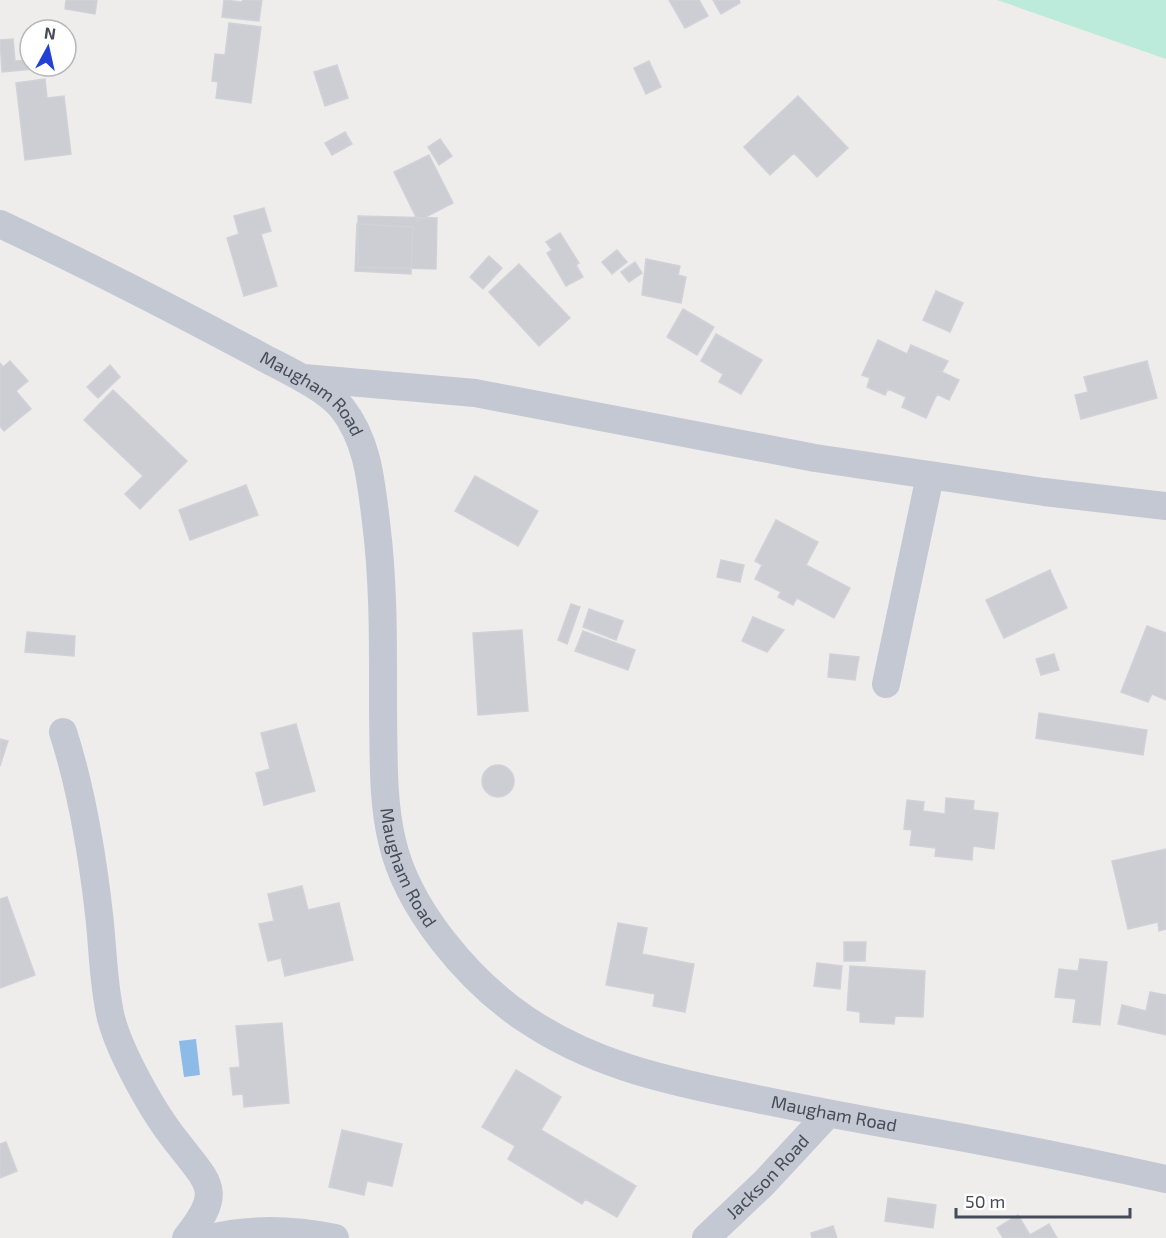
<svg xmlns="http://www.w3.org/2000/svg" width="1166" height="1238" font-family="'Exo 2',sans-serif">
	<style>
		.green { fill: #bcebdb }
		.water { fill: #8bbbe6 }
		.building { fill: #cdcdd4; stroke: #d1d1d8; stroke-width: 1.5 }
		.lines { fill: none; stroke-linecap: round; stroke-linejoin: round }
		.minor { stroke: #c3c8d3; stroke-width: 28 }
		.labels { text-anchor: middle; stroke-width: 6; stroke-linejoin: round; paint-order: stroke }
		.street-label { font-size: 18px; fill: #464b58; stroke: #fff }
	</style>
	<rect width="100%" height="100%" fill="#efedec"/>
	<path class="green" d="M997 0H1166V59Z"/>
	<path class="water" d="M196 1039 200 1075 184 1077 179 1041Z"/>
	<path class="building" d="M66 0H97L95 14 65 9Z
		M224 0 242 2 243 0H262L259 21 222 17Z
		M669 0H699L708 16 685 28Z
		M713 0H739L740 3 721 14Z
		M229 23 261 27 251 103 216 98 218 82 212 81 215 54 225 55Z
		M13 39 15 61 30 60V66H33L34 69 2 72 0 40Z
		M649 61 661 87 646 94 634 68Z
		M337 65 348 98 325 106 314 72Z
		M45 79 47 98 64 96 71 154 25 160 16 83Z
		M798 96 848 148 817 177 794 153 770 175 744 147Z
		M345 132 352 144 332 155 325 143Z
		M440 139 452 156 439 165 428 147Z
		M429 155 453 203 418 221 394 172Z
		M264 208 271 231 261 234 277 286 244 296 227 238 239 234 234 216Z
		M358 216 437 218 436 269 358 267Z
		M357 224 413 227 411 274 355 271Z
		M560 233 579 263 576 265 583 277 566 286 547 253 552 250 546 242Z
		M617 250 627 262 612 274 602 262Z
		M489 256 502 268 483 289 470 277Z
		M646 259 680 266 678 275 686 277 681 303 642 295Z
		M635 262 642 273 629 282 621 272Z
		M519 264 570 318 539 346 489 292Z
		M936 291 963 303 950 332 923 320Z
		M683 309 714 327 697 355 667 337Z
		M716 334 762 360 741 394 719 382 723 374 701 361Z
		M878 340 907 354 911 345 948 361 942 372 959 380 949 400 937 394 926 418 902 407 906 397 888 389 885 395 867 387 870 378 862 375Z
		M10 361 28 381 16 391 31 409 4 431 0 426V363L3 367Z
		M1147 361 1157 398 1081 419 1075 395 1088 392 1084 377Z
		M110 365 120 377 98 398 87 387Z
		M113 390 187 461 140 509 125 494 143 476 84 420Z
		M475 476 538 511 518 546 455 511Z
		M246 485 258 515 190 540 179 510Z
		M776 520 818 542 806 565 850 588 834 618 797 598 793 605 778 597 781 592 755 579 762 565 755 561Z
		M721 560 744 565 740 582 717 577Z
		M1050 570 1067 608 1004 638 986 600Z
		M571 604 580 607 567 644 558 640Z
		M589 609 623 621 616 640 583 627Z
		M753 617 784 630 767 652 742 641Z
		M1147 626 1166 633V700L1152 694 1148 702 1121 692Z
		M522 630 528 711 478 715 473 633Z
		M583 631 635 650 628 670 575 651Z
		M27 632 75 636 74 656 25 652Z
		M830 654 859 657 855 680 828 677Z
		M1054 654 1059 670 1041 675 1036 659Z
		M1039 713 1147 730 1143 755 1036 738Z
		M296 724 315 791 264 805 256 773 270 769 261 733Z
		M0 739 8 741 0 766Z
		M482 781a16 16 0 1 1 32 0a16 16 0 1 1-32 0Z
		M946 798 974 801 973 810 998 813 994 849 973 846 972 860 935 856 936 848 910 845 912 830 904 829 907 800 924 802 923 811 945 814Z
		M1166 849V929L1159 931 1158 922 1128 929 1112 861Z
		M302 886 308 910 339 903 353 960 285 976 281 958 268 961 259 924 274 921 268 894Z
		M7 897 35 975 0 988V899Z
		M618 923 647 928 642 954 694 964 685 1012 653 1006 655 994 606 985Z
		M844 942H866L865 961H844Z
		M1080 959 1107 962 1100 1025 1073 1022 1076 999 1055 997 1059 969 1078 971Z
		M817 963 842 966 840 989 814 986Z
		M850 966 925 971 923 1017 895 1016 894 1024 860 1022V1012L847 1010Z
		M1150 992 1166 995V1035L1118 1024 1122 1005 1146 1011Z
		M282 1023 289 1103 244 1107 243 1094 233 1095 230 1068 240 1067 236 1026Z
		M516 1070 561 1097 541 1130 636 1186 617 1217 585 1199 582 1204 508 1159 515 1146 482 1127Z
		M342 1130 402 1144 392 1186 367 1181 364 1195 329 1187Z
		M6 1142 17 1171 0 1178V1144Z
		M888 1198 936 1205 933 1228 885 1221Z
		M1018 1215 1030 1235 1049 1224 1057 1238H1003L997 1228Z
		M833 1226 837 1238H812L811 1233Z"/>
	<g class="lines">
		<g class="minor">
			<path id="s1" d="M0 224C87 265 171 308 255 353 280 367 324 386 342 408 368 441 371 482 376 522 384 585 383 648 383 712 384 755 382 799 392 841 407 908 468 980 524 1018 588 1062 659 1079 733 1094 790 1106 846 1117 903 1127 991 1142 1079 1160 1166 1179"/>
			<path d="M304 378 475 393 815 458 1044 492 1166 506"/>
			<path d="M886 684 930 476"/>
			<path d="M63 732C82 791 92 852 99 914 103 948 103 985 111 1018 120 1053 154 1114 177 1142 210 1185 224 1191 186 1238"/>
			<path d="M211 1238C251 1228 295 1230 335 1238"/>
			<path id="s2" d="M706 1238 764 1183 828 1114"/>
		</g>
	</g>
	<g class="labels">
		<g class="street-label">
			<text dy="6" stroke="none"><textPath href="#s1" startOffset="357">Maugham Road</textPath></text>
			<text dy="6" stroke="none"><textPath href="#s1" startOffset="860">Maugham Road</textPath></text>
			<text dy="6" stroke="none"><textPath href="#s1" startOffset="1382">Maugham Road</textPath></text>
			<text dy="6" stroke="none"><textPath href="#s2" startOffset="87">Jackson Road</textPath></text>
		</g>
	</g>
	<g transform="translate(48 48) rotate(8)"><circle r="28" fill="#ffffff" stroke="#b5b7bc" stroke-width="1.5"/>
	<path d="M0-4.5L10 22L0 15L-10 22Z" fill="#2341d3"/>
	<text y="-9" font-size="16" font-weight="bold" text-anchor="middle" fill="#464b58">N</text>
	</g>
	<path d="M956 1208v9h174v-9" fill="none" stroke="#464b58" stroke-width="3"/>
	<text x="965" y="1208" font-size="18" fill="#464b58" stroke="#ffffff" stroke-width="4.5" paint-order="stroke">50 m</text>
</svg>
